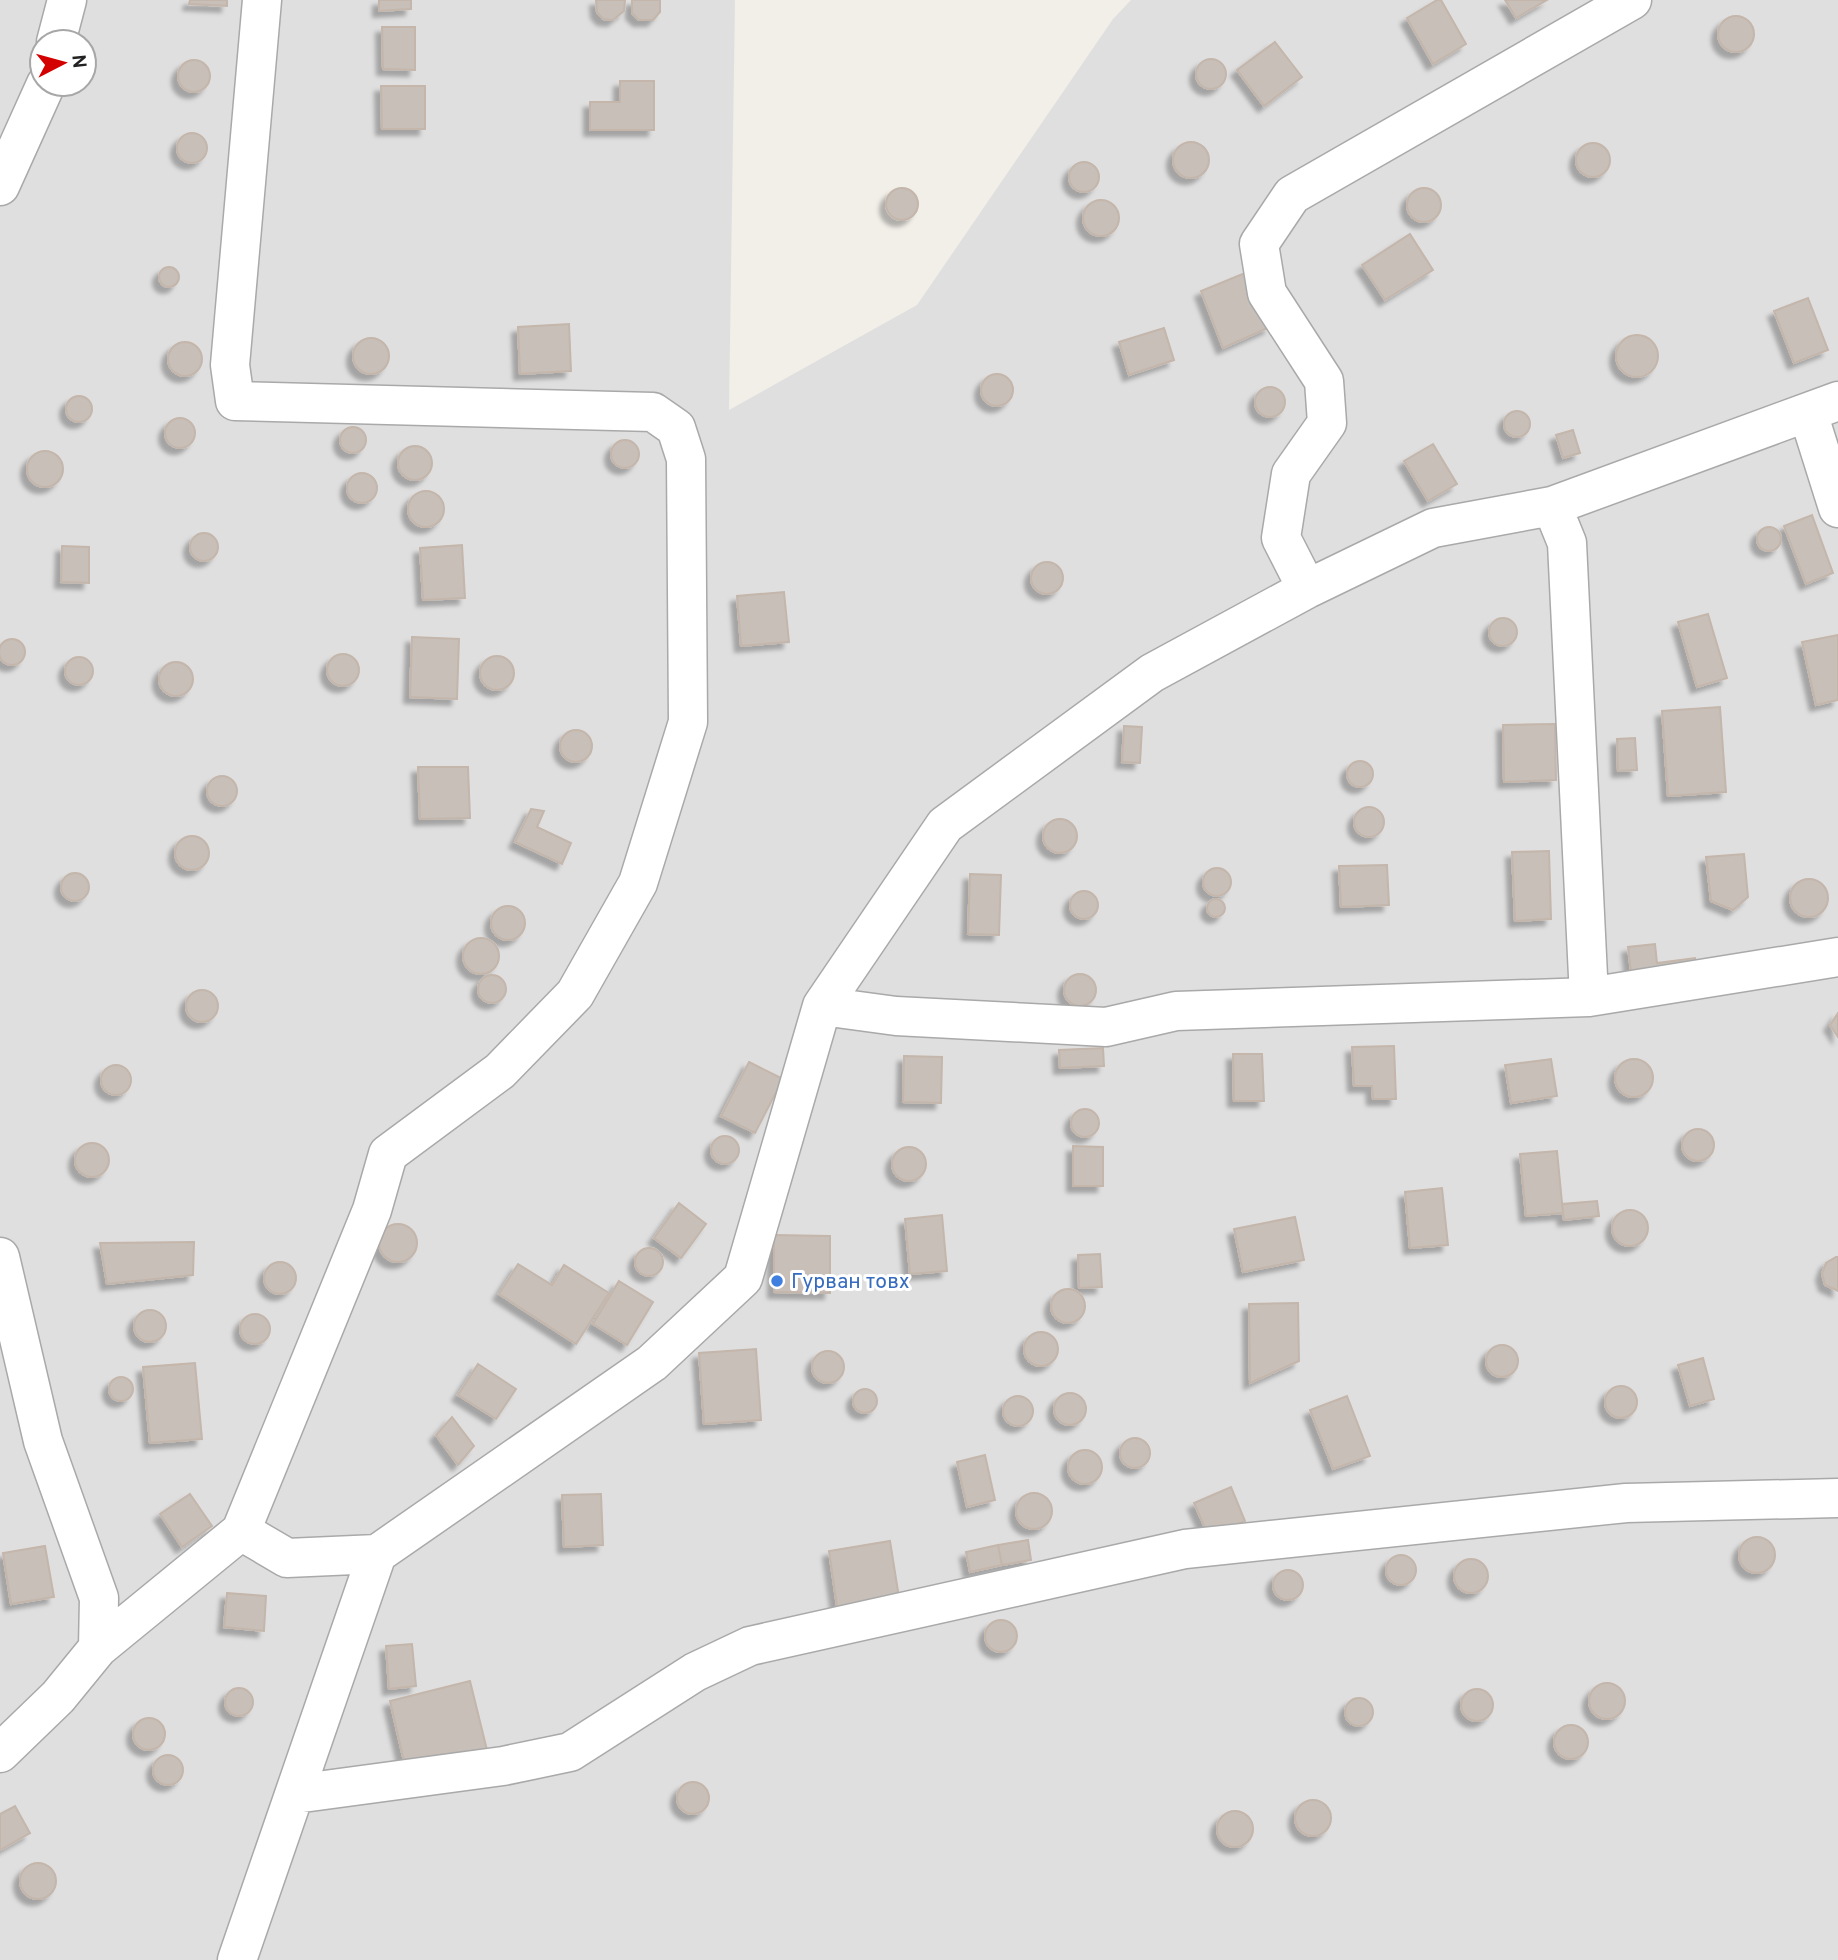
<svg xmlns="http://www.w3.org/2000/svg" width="1838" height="1960" font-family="Overpass,sans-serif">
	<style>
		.residential { fill: #e0dfdf; fill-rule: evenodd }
		.building { fill: #c7bfb8; stroke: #c4b6ab; stroke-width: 2; filter: url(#shadow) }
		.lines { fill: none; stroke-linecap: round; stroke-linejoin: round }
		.minor-casing { stroke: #a9a9a9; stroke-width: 41 }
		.minor { stroke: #fff; stroke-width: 38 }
		.shop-dot { fill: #3f7fe0; stroke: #fff; stroke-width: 2.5 }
		.labels { text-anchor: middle; stroke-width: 6; stroke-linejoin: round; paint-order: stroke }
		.shop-label { font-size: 21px; fill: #366cbe; stroke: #fff; text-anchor: start }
	</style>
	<defs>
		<filter id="shadow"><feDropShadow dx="-6" dy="6" stdDeviation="2" flood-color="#0004"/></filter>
	</defs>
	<rect width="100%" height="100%" fill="#f2efe9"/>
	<path class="residential" d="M0 0H735L729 410 917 305 1113 19 1131 0H1838V1960H0ZM42 42H84V84H42Z"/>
	<path class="building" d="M190 0H227V6L189 4Z
		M379 0H411V9L379 11Z
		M596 0H625L624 11 613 20 603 19 597 12Z
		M632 0H660V12L653 20H639L632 13Z
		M1437 0H1441L1466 44 1433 64 1407 18Z
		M1505 0H1547L1516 18Z
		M1718 34a18 18 0 1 1 36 0a18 18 0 1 1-36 0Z
		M382 27H415V70L383 69Z
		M1275 42 1302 77 1264 106 1237 70Z
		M1196 74a15 15 0 1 1 30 0a15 15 0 1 1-30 0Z
		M178 76a16 16 0 1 1 32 0a16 16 0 1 1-32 0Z
		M620 81H654V130H590V102H620Z
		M381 86H425V129H382Z
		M177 148a15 15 0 1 1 30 0a15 15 0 1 1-30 0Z
		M1173 160a18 18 0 1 1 36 0a18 18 0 1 1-36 0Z
		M1576 160a17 17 0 1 1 34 0a17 17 0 1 1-34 0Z
		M1069 177a15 15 0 1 1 30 0a15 15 0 1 1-30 0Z
		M886 204a16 16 0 1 1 32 0a16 16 0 1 1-32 0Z
		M1407 205a17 17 0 1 1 34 0a17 17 0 1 1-34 0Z
		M1083 218a18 18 0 1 1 36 0a18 18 0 1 1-36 0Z
		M1410 234 1433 270 1385 300 1362 265Z
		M159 277a10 10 0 1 1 20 0a10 10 0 1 1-20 0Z
		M1245 273 1270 327 1223 348 1201 291Z
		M1808 298 1828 350 1794 363 1774 311Z
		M569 324 571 371 520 374 518 327Z
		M1164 328 1174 360 1129 375 1119 342Z
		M1616 356a21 21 0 1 1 42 0a21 21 0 1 1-42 0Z
		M353 356a18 18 0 1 1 36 0a18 18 0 1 1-36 0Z
		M168 359a17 17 0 1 1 34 0a17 17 0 1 1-34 0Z
		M981 390a16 16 0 1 1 32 0a16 16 0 1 1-32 0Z
		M1255 402a15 15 0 1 1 30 0a15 15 0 1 1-30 0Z
		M66 409a13 13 0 1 1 26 0a13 13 0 1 1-26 0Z
		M1504 424a13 13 0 1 1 26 0a13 13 0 1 1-26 0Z
		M165 433a15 15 0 1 1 30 0a15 15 0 1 1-30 0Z
		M340 440a13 13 0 1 1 26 0a13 13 0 1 1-26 0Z
		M1573 430 1580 453 1563 458 1556 435Z
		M611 454a14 14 0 1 1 28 0a14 14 0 1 1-28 0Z
		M1433 444 1457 484 1428 501 1404 461Z
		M398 463a17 17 0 1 1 34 0a17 17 0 1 1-34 0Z
		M27 469a18 18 0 1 1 36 0a18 18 0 1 1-36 0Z
		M347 488a15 15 0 1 1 30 0a15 15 0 1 1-30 0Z
		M408 509a18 18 0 1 1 36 0a18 18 0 1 1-36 0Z
		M1812 515 1833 573 1806 584 1784 526Z
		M1757 539a12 12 0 1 1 24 0a12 12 0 1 1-24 0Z
		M190 547a14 14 0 1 1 28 0a14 14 0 1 1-28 0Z
		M462 545 465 598 423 600 420 548Z
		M62 546 89 547V583L61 582Z
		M1031 578a16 16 0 1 1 32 0a16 16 0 1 1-32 0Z
		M784 592 789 642 741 646 737 596Z
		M1708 614 1727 678 1697 687 1678 622Z
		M1489 632a14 14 0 1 1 28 0a14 14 0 1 1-28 0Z
		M1838 635V700L1816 705 1802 642Z
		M412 637 459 639 457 699 410 697Z
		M-1 652a13 13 0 1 1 26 0a13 13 0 1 1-26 0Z
		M327 670a16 16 0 1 1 32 0a16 16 0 1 1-32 0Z
		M480 673a17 17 0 1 1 34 0a17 17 0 1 1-34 0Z
		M65 671a14 14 0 1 1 28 0a14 14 0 1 1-28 0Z
		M159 679a17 17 0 1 1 34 0a17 17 0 1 1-34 0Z
		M1720 707 1726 792 1668 796 1662 711Z
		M1555 724 1556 780 1504 782 1503 725Z
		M1124 726 1142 727 1140 763 1122 762Z
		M560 746a16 16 0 1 1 32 0a16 16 0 1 1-32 0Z
		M1635 738 1637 770 1618 771 1617 739Z
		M1347 774a13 13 0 1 1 26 0a13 13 0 1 1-26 0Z
		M418 767H468L470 818 420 819Z
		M207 791a15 15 0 1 1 30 0a15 15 0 1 1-30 0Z
		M1354 822a15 15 0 1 1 30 0a15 15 0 1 1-30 0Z
		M531 809 544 811 537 827 571 843 562 864 515 842Z
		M1043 836a17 17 0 1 1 34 0a17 17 0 1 1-34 0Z
		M175 853a17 17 0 1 1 34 0a17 17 0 1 1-34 0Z
		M1549 851 1551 919 1515 921 1512 852Z
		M1744 854 1748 897 1733 910 1711 901 1706 857Z
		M1387 865 1389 905 1341 907 1339 866Z
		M1203 882a14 14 0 1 1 28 0a14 14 0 1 1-28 0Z
		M61 887a14 14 0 1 1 28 0a14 14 0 1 1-28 0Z
		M970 874 1001 875 999 935 968 934Z
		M1790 898a19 19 0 1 1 38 0a19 19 0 1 1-38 0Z
		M1070 905a14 14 0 1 1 28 0a14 14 0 1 1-28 0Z
		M1207 908a9 9 0 1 1 18 0a9 9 0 1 1-18 0Z
		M491 923a17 17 0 1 1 34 0a17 17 0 1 1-34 0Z
		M463 956a18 18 0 1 1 36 0a18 18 0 1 1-36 0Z
		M1655 944 1657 963 1695 958 1699 990 1634 997 1628 947Z
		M1064 990a16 16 0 1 1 32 0a16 16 0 1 1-32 0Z
		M478 989a14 14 0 1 1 28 0a14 14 0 1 1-28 0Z
		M186 1006a16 16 0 1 1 32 0a16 16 0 1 1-32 0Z
		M1838 1013V1037L1830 1025Z
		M1394 1046 1396 1099H1373L1372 1086H1354L1352 1047Z
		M1103 1048 1104 1066 1060 1068 1059 1050Z
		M1233 1054H1262L1264 1101H1234Z
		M904 1056 942 1057 941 1103 903 1102Z
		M1551 1059 1557 1096 1511 1103 1505 1065Z
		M1615 1078a19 19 0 1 1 38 0a19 19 0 1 1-38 0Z
		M749 1062 783 1079 755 1133 721 1116Z
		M101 1080a15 15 0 1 1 30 0a15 15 0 1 1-30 0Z
		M1071 1123a14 14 0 1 1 28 0a14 14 0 1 1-28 0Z
		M1682 1145a16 16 0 1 1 32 0a16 16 0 1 1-32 0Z
		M711 1150a14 14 0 1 1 28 0a14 14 0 1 1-28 0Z
		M75 1160a17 17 0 1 1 34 0a17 17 0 1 1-34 0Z
		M1073 1146 1103 1147V1186H1073Z
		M892 1164a17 17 0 1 1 34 0a17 17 0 1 1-34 0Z
		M1557 1151 1563 1213 1526 1216 1520 1154Z
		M1442 1188 1448 1245 1410 1248 1405 1192Z
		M1597 1201 1599 1216 1564 1220 1562 1204Z
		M679 1203 706 1224 681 1258 654 1238Z
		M1612 1228a18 18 0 1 1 36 0a18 18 0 1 1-36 0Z
		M942 1215 947 1271 910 1274 905 1219Z
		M1295 1217 1304 1260 1243 1272 1234 1229Z
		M379 1243a19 19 0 1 1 38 0a19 19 0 1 1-38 0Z
		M774 1235 830 1236V1293L774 1292Z
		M194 1242 193 1275 107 1284 100 1243Z
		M635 1262a14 14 0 1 1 28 0a14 14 0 1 1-28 0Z
		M1100 1254 1102 1287 1079 1288 1078 1255Z
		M1836 1257H1838V1291L1825 1285 1822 1274 1826 1263Z
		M264 1278a16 16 0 1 1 32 0a16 16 0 1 1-32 0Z
		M518 1264 552 1285 564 1265 609 1293 576 1344 499 1294Z
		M619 1281 653 1302 627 1345 593 1324Z
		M1051 1306a17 17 0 1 1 34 0a17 17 0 1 1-34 0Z
		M1298 1303 1299 1361 1250 1383 1249 1304Z
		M134 1326a16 16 0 1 1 32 0a16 16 0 1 1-32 0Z
		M240 1329a15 15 0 1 1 30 0a15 15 0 1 1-30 0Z
		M1024 1349a17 17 0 1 1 34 0a17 17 0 1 1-34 0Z
		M1486 1361a16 16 0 1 1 32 0a16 16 0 1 1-32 0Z
		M756 1349 761 1420 704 1424 699 1353Z
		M812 1367a16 16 0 1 1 32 0a16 16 0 1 1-32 0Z
		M1703 1358 1714 1399 1690 1406 1678 1365Z
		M195 1363 202 1439 150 1443 143 1367Z
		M478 1364 516 1389 496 1419 458 1395Z
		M109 1389a12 12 0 1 1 24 0a12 12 0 1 1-24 0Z
		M1605 1402a16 16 0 1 1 32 0a16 16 0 1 1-32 0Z
		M853 1401a12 12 0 1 1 24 0a12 12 0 1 1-24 0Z
		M1054 1409a16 16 0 1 1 32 0a16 16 0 1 1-32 0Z
		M1347 1396 1370 1456 1333 1469 1310 1410Z
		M1003 1411a15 15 0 1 1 30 0a15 15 0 1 1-30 0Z
		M452 1417 474 1446 458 1465 436 1435Z
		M1120 1453a15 15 0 1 1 30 0a15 15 0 1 1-30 0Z
		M1068 1467a17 17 0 1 1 34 0a17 17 0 1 1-34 0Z
		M985 1455 995 1500 967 1507 957 1462Z
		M1231 1487 1245 1521 1209 1537 1194 1503Z
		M1016 1511a18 18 0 1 1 36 0a18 18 0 1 1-36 0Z
		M190 1494 212 1526 182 1547 160 1514Z
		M601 1494 603 1545 564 1547 562 1495Z
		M1739 1555a18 18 0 1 1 36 0a18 18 0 1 1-36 0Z
		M1028 1540 1031 1560 1002 1565 998 1545Z
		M890 1541 901 1610 839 1620 829 1551Z
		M998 1545 1002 1565 970 1572 966 1552Z
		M45 1546 54 1597 11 1604 3 1553Z
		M1386 1570a15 15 0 1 1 30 0a15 15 0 1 1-30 0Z
		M1454 1576a17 17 0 1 1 34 0a17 17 0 1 1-34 0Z
		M1273 1585a15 15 0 1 1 30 0a15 15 0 1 1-30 0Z
		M227 1593 266 1596 264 1631 224 1627Z
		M985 1636a16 16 0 1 1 32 0a16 16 0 1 1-32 0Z
		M412 1644 416 1686 389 1689 386 1646Z
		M470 1681 487 1750 406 1770 390 1701Z
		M1589 1701a18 18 0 1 1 36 0a18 18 0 1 1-36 0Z
		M225 1702a14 14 0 1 1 28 0a14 14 0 1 1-28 0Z
		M1461 1705a16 16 0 1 1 32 0a16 16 0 1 1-32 0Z
		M1345 1712a14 14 0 1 1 28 0a14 14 0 1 1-28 0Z
		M133 1734a16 16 0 1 1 32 0a16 16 0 1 1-32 0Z
		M1554 1742a17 17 0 1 1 34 0a17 17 0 1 1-34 0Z
		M153 1770a15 15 0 1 1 30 0a15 15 0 1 1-30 0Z
		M677 1798a16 16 0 1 1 32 0a16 16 0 1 1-32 0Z
		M1295 1818a18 18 0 1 1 36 0a18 18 0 1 1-36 0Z
		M15 1806 30 1833 0 1850V1814Z
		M1217 1829a18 18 0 1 1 36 0a18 18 0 1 1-36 0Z
		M20 1881a18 18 0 1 1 36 0a18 18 0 1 1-36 0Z"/>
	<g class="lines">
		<g class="minor-casing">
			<path id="minor" d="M56 42 67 0
				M0 186 46 84
				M1808 413 1838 508
				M1552 506 1567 543 1589 997
				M1307 589 1281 538 1291 474 1327 423 1324 381 1267 293 1259 244 1292 195 1632 0
				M822 1006 896 1016 1106 1027 1176 1011 1589 997 1838 957
				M0 1257 43 1441 99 1598 98 1648 58 1697 0 1753
				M241 1531 372 1210 388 1154 500 1071 575 994 638 883 688 722 686 459 676 428 653 412 235 401 230 365 262 0
				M98 1648 241 1531 287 1558 377 1554
				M295 1794 503 1766 570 1752 695 1672 750 1646 1185 1549 1626 1503 1838 1498
				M237 1960 377 1554 652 1363 743 1278 822 1006 945 825 1152 673 1307 589 1433 528 1552 506 1838 401"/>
		</g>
		<use href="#minor" class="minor"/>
	</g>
	<circle class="shop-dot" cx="777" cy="1281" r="7"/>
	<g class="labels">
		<g class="shop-label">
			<text x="791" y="1288">Гурван товх</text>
		</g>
	</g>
	<g transform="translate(63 63) rotate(84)"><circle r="33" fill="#ffffff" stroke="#a7a7a7" stroke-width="2"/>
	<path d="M0-5L12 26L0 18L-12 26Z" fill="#d40000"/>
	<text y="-10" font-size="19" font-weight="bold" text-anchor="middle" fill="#222222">N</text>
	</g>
</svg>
